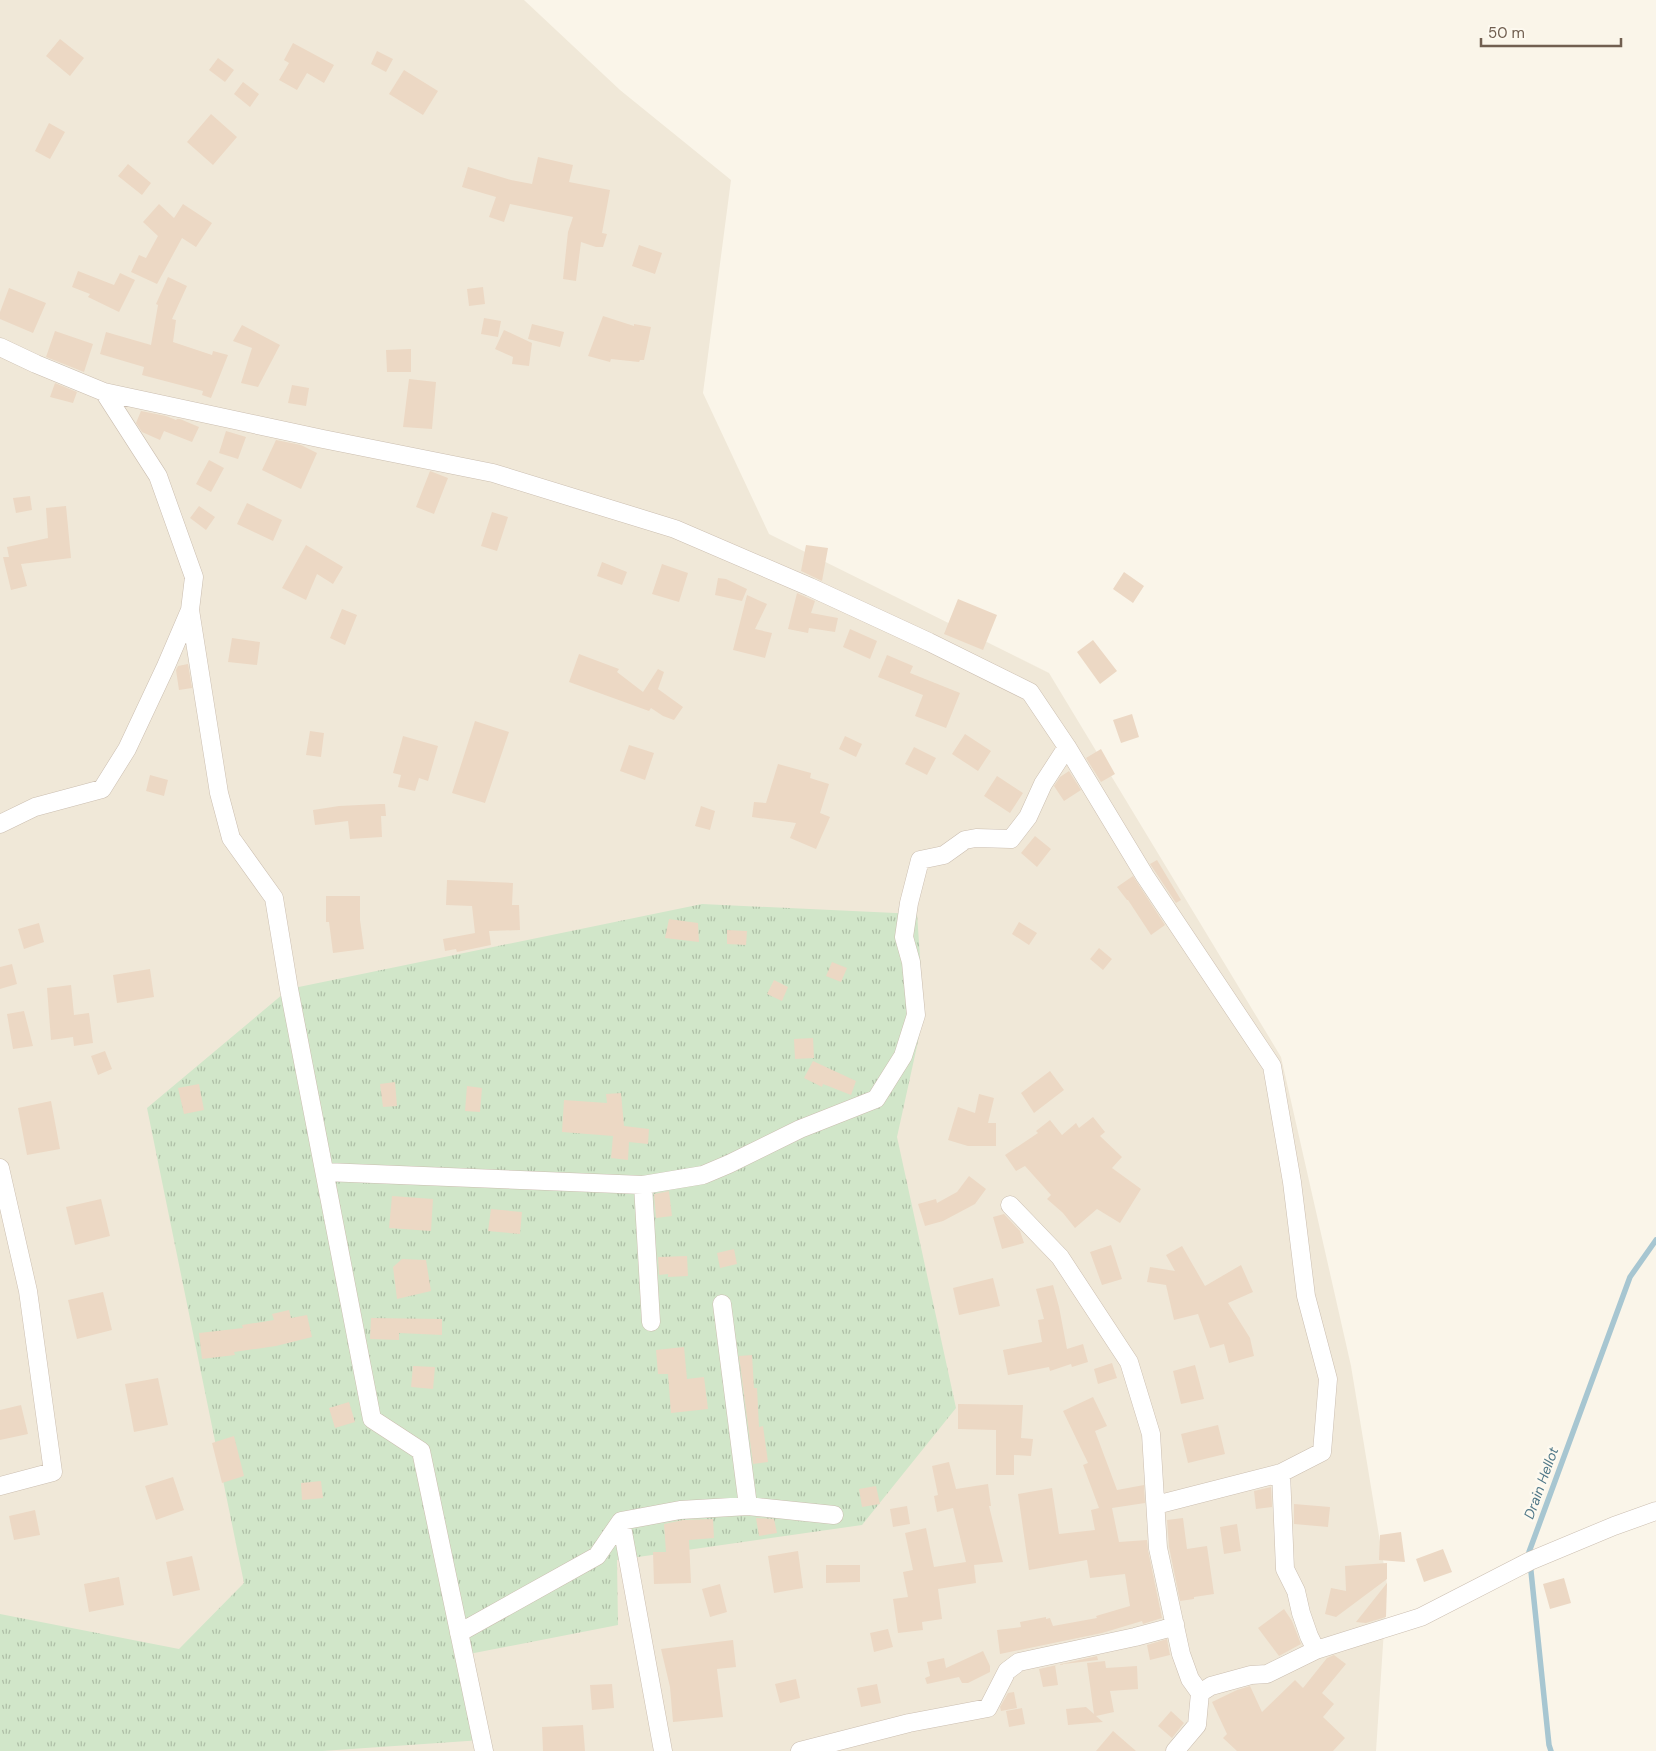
<svg xmlns="http://www.w3.org/2000/svg" width="1656" height="1751" font-family="'DM Sans',sans-serif">
	<style>
		.residential { fill: #f0e8d8 }
		.grass { fill: url(#grass-tufts) }
		.lines { fill: none; stroke-linecap: round; stroke-linejoin: round }
		.stream { stroke: #a7c6d1; stroke-width: 5.5 }
		.building { fill: #ecd8c4 }
		.minor-casing { stroke: #cbbeb0; stroke-width: 19 }
		.minor { stroke: #fff; stroke-width: 18 }
		.labels { text-anchor: middle; stroke-width: 5; stroke-linejoin: round; paint-order: stroke }
		.water-label { font-size: 14px; font-style: italic; fill: #507888; stroke: #fdf9ef }
	</style>
	<defs>
		<pattern id="grass-tufts" width="24" height="20" patternUnits="userSpaceOnUse" patternTransform="scale(1.25)"><rect width="24" height="20" fill="#d1e6c9"/><path d="M3 7l-1-3M5 7V3M7 7l1-3M15 17l-1-3M17 17v-4M19 17l1-3" fill="none" stroke="#aebea6"/></pattern>
	</defs>
	<rect width="100%" height="100%" fill="#faf5e9"/>
	<path class="residential" d="M0 0H524L620 90 731 180 703 393 769 534 1049 673 1281 1057 1351 1366 1387 1584 1376 1751H0Z"/>
	<path class="grass" d="M702 904 917 914 924 1014 897 1137 956 1408 862 1525 617 1560 618 1625 464 1655 482 1740 322 1751H0V1614L179 1649 244 1583 147 1108 289 989Z"/>
	<g class="lines">
		<path class="stream" d="M1551 1751 1549 1745 1529 1552 1630 1277 1656 1240"/>
	</g>
	<path class="building" d="M60 39 84 58 70 76 46 56Z
		M293 43 334 65 324 83 307 73 297 90 279 80 289 63 284 60Z
		M377 51 393 59 386 72 371 64Z
		M218 58 234 70 225 82 209 70Z
		M404 70 438 91 423 115 389 94Z
		M243 82 259 94 250 107 234 94Z
		M211 114 237 137 213 165 187 142Z
		M49 123 65 132 50 159 35 151Z
		M538 157 573 165 569 182 610 190 602 233 607 234 603 247H596L581 242 576 281 563 279 568 232 573 217 510 204 504 222 489 217 496 197 462 187 468 167 511 180 532 184Z
		M128 164 151 183 142 195 118 176Z
		M159 204 174 218 183 204 212 223 196 247 182 238 157 284 131 272 139 255 146 258 158 236 143 222Z
		M639 245 662 253 655 274 632 266Z
		M78 271 114 285 120 273 135 280 119 312 88 297 90 294 72 287Z
		M168 277 187 286 172 319 176 320 173 342 212 355 213 351 228 355 211 398 202 395 203 391 142 375 144 367 100 354 106 332 151 345 158 305 156 304Z
		M483 287 485 304 469 306 467 289Z
		M9 288 46 303 33 333 0 319V312Z
		M603 316 634 326V324L651 327 644 360H640L639 362 611 359 610 362 588 356Z
		M484 318 501 321 498 337 481 334Z
		M532 324 564 332 560 347 528 339Z
		M242 325 280 345 258 387 241 383 252 348 233 341Z
		M504 330 532 343 529 366 512 364 513 357 495 349Z
		M55 331 93 344 84 372 46 357Z
		M411 349V372H387L386 350Z
		M409 379 436 382 432 429 403 427Z
		M55 383 77 392 73 403 50 397Z
		M292 385 309 388 306 406 288 403Z
		M141 411 166 416 176 420 177 419H180L199 427 192 442 164 431 160 440 142 432 136 423Z
		M226 431 246 437 238 459 219 453Z
		M276 440 301 445 317 453 301 489 262 470Z
		M209 460 224 468 211 492 196 484Z
		M430 471 448 478 434 514 416 507Z
		M30 496 32 510 16 513 13 498Z
		M247 503 282 520 273 541 237 524Z
		M66 506 71 558 21 564 27 586 11 590 3 557H9L7 547 48 538 46 508Z
		M199 506 215 517 206 530 190 518Z
		M492 512 508 517 497 551 481 546Z
		M306 545 343 567 333 584 317 574 306 600 282 588Z
		M806 545 828 548 822 581 801 571Z
		M602 562 627 572 622 585 597 576Z
		M662 564 688 573 679 602 652 594Z
		M1124 572 1144 586 1133 603 1113 589Z
		M718 578 726 579 747 589 742 601 715 595Z
		M797 593 815 601 811 613 838 618 835 632 809 628 808 633 788 629Z
		M747 595 767 604 755 629 772 633 765 658 733 650Z
		M958 599 997 615 983 650 944 634Z
		M342 609 357 615 345 645 330 638Z
		M850 629 877 641 870 659 843 647Z
		M232 638 260 642 257 665 228 662Z
		M1093 640 1117 671 1100 684 1077 652Z
		M579 654 619 669 617 672 643 692 658 669 664 672 658 689 683 707 674 720 663 716 651 708 649 711 569 682Z
		M887 655 913 666 910 673 960 693 946 728 915 716 923 695 878 677Z
		M188 664 192 688 179 690 176 670 178 666Z
		M1132 714 1139 737 1121 743 1113 720Z
		M475 721 509 732 485 803 452 793Z
		M310 731 324 733 321 757 306 755Z
		M965 734 991 751 978 771 952 754Z
		M403 736 438 746 428 781 419 778 415 791 398 787 401 775 393 773Z
		M845 736 862 744 856 757 839 749Z
		M629 745 654 753 645 780 620 771Z
		M914 747 936 758 927 775 905 764Z
		M1101 749 1115 774 1101 782 1086 758Z
		M778 764 811 773 810 778 829 784 820 813 830 817 816 849 790 838 796 823 752 817 754 802 766 803Z
		M1069 771 1081 790 1064 801 1054 786 1060 777Z
		M150 775 168 780 164 796 146 791Z
		M997 776 1023 793 1010 813 984 796Z
		M380 804H385L386 816H381L382 837 350 839 348 821 315 825 313 810 339 806Z
		M701 806 715 811 710 830 695 826Z
		M1035 836 1051 849 1037 867 1021 853Z
		M1157 860 1181 900 1176 903 1150 864Z
		M1133 876 1165 925 1151 935 1128 900H1127L1117 887Z
		M447 880 513 883 512 905H519L520 930 489 931 491 945 457 952 456 949 445 951 443 939 475 933 472 906 446 905Z
		M326 896H360V920L364 949 333 953 329 922H326Z
		M669 919 698 923 699 942 665 938Z
		M1019 922 1037 933 1029 945 1012 934Z
		M39 923 44 942 24 949 18 929Z
		M727 930 747 931 746 945 727 944Z
		M1099 948 1112 959 1103 970 1090 959Z
		M832 962 847 968 841 982 826 976Z
		M12 964 17 984 0 989V967Z
		M150 969 154 997 117 1003 113 975Z
		M774 980 788 987 782 1001 767 994Z
		M71 985 74 1015 89 1013 93 1043 74 1046 73 1037 51 1040 47 988Z
		M24 1011 33 1046 13 1049 7 1014Z
		M813 1038 814 1058 795 1059 794 1039Z
		M105 1051 112 1069 98 1075 91 1056Z
		M813 1061 856 1081 851 1095 823 1084 822 1087 804 1078Z
		M1050 1071 1064 1090 1034 1113 1021 1093Z
		M395 1082 397 1106 383 1107 380 1084Z
		M199 1084 204 1110 184 1114 178 1088Z
		M467 1086 482 1088 480 1112 465 1111Z
		M621 1093 624 1126 649 1129 648 1144 629 1142 628 1160 611 1158 613 1136 562 1132 564 1100 607 1103 606 1094Z
		M979 1094 994 1098 988 1123H996V1146H968L948 1140 958 1107 975 1113Z
		M51 1101 60 1149 27 1155 18 1108Z
		M1093 1117 1105 1132 1100 1136 1122 1157 1112 1168 1141 1189 1120 1223 1097 1209 1075 1228 1063 1213 1047 1199 1051 1195 1025 1166 1016 1171 1005 1155 1038 1133 1036 1131 1050 1120 1062 1135 1076 1123 1079 1128Z
		M969 1176 986 1189 975 1204 943 1221 925 1226 918 1204 936 1199 937 1203 957 1192Z
		M669 1191 672 1216 656 1218 654 1194Z
		M392 1196 433 1199 431 1231 389 1228Z
		M101 1199 110 1236 75 1245 66 1207Z
		M491 1209 522 1212 520 1234 488 1231Z
		M1004 1214 1020 1231 1024 1243 1002 1249 993 1217Z
		M1111 1245 1122 1279 1102 1285 1090 1252Z
		M1182 1246 1205 1286 1241 1265 1253 1292 1228 1303 1250 1338 1254 1356 1229 1363 1224 1344 1210 1348 1198 1314 1174 1320 1166 1285 1147 1282 1150 1267 1175 1271 1166 1255Z
		M734 1249 737 1264 720 1268 717 1253Z
		M687 1256 688 1276 668 1277V1274L659 1275 658 1257Z
		M402 1259 426 1260 431 1291 397 1299 393 1267Z
		M993 1278 1000 1306 959 1315 953 1288Z
		M1053 1285 1059 1307 1067 1349 1083 1344 1088 1362 1072 1367 1071 1364 1050 1371 1049 1367 1008 1375 1003 1350 1042 1342 1038 1320 1044 1319 1036 1289Z
		M103 1292 112 1330 77 1339 68 1300Z
		M289 1310 291 1318 307 1315 312 1337 276 1346 234 1352 235 1355 202 1359 199 1333 243 1328 242 1325 274 1320 272 1314Z
		M371 1318 442 1319V1335L399 1333V1340L370 1339Z
		M684 1347 687 1379 704 1377 708 1409 671 1413 668 1374H658L656 1350Z
		M752 1355 754 1388H757L759 1427 763 1426 768 1462 753 1464 739 1356Z
		M1112 1363 1117 1378 1098 1384 1094 1369Z
		M1195 1365 1204 1399 1181 1404 1173 1371Z
		M413 1366 435 1367 433 1389 411 1387Z
		M158 1378 168 1425 134 1432 125 1384Z
		M1093 1397 1107 1426 1095 1431 1117 1490 1144 1485 1145 1503 1112 1508 1119 1542 1147 1540 1148 1550 1162 1618 1143 1624 1142 1621 1102 1633 1000 1654 997 1630 1021 1627 1020 1622 1046 1617V1619L1050 1618 1053 1626 1097 1618 1096 1616 1130 1606 1125 1574 1090 1578 1087 1560 1029 1570 1018 1494 1052 1488 1059 1534 1095 1530 1091 1510 1099 1508 1083 1465 1088 1463 1063 1411Z
		M349 1402 355 1422 335 1428 329 1408Z
		M958 1404 1023 1405 1021 1438 1033 1439 1031 1456 1014 1455V1475H996V1430L958 1429Z
		M21 1405 28 1434 0 1440V1410Z
		M1218 1425 1225 1454 1188 1463 1181 1434Z
		M234 1436 244 1476 222 1483 212 1443Z
		M949 1462 956 1489 988 1484 991 1506H989L1003 1562 974 1565 976 1583 938 1589 942 1619 922 1622 923 1630 898 1633 893 1599 908 1597 903 1572 913 1570 905 1533 926 1528 934 1567 966 1562 953 1508 937 1512 934 1496 938 1495 932 1466Z
		M173 1477 184 1510 156 1520 145 1486Z
		M321 1481 323 1498 302 1500 301 1483Z
		M876 1486 880 1504 862 1507 859 1489Z
		M1271 1487 1272 1507 1256 1509 1254 1491Z
		M1294 1504 1330 1507 1328 1527 1294 1524Z
		M907 1506 910 1524 893 1527 890 1509Z
		M35 1510 40 1535 14 1540 9 1516Z
		M756 1518 774 1519 777 1533 759 1536Z
		M1183 1518 1187 1549 1207 1546 1214 1594 1194 1597V1599L1180 1601 1169 1547 1167 1520Z
		M713 1519 714 1538 689 1540 691 1583 654 1584 653 1552H666L664 1524 683 1520Z
		M1237 1524 1241 1551 1224 1554 1220 1527Z
		M1401 1532 1405 1562 1379 1560 1380 1535Z
		M1443 1549 1452 1572 1424 1582 1416 1559Z
		M798 1551 803 1588 774 1593 768 1556Z
		M192 1556 200 1590 173 1596 166 1562Z
		M1387 1563V1579L1336 1617 1325 1614 1331 1588 1346 1591 1345 1566Z
		M826 1565H860V1582L826 1583Z
		M119 1577 124 1605 89 1612 84 1584Z
		M1564 1578 1571 1603 1550 1609 1543 1584Z
		M1387 1583 1386 1617 1366 1623 1356 1622Z
		M720 1584 727 1612 710 1617 702 1589Z
		M1284 1609 1292 1621 1301 1644 1279 1656 1258 1628Z
		M888 1629 893 1647 874 1652 870 1633Z
		M1167 1639 1170 1655 1150 1660 1147 1645Z
		M733 1640 736 1667 717 1669 723 1717 673 1722 670 1687 661 1649Z
		M983 1651 990 1666V1672L968 1683H962L959 1677 927 1684 925 1678 930 1676 927 1662 944 1658 946 1668Z
		M1334 1655 1346 1664 1322 1693 1334 1704 1323 1717 1345 1738 1333 1751H1237L1223 1738 1227 1734 1212 1702 1237 1690 1250 1686 1262 1712 1295 1680 1303 1688 1327 1658Z
		M1097 1656 1098 1660 1055 1665 1058 1685 1043 1687 1039 1669Z
		M1105 1661 1106 1668 1137 1666 1138 1689 1110 1691 1114 1712 1096 1716 1103 1722 1068 1725 1066 1709 1086 1707 1094 1714 1087 1663Z
		M796 1679 800 1698 780 1703 775 1684Z
		M612 1684 614 1708 592 1710 590 1685Z
		M877 1684 881 1703 861 1707 857 1688Z
		M1014 1692 1017 1708 1001 1711 1000 1707 1008 1693Z
		M1022 1708 1025 1724 1009 1727 1006 1711Z
		M1171 1711 1184 1723 1172 1738 1158 1726Z
		M583 1725 585 1751H543L542 1727Z
		M1113 1731 1136 1751H1096Z"/>
	<g class="lines">
		<g class="minor-casing">
			<path id="minor" d="M0 347 36 364 104 392 323 439 493 473 675 529 810 587 929 642 1030 692 1067 747 1145 876 1272 1066 1292 1182 1306 1296 1328 1379 1322 1452 1281 1473 1285 1569 1296 1591 1301 1613 1309 1636 1316 1650
				M104 392 158 476 194 577 190 610 219 793 231 838 274 898 289 989 372 1419 421 1451 484 1751
				M0 824 35 807 102 789 127 749 166 666 190 610
				M0 1168 28 1291 53 1472 0 1486
				M325 1172 643 1185 651 1322
				M643 1185 703 1175 729 1164 800 1129 876 1099 903 1056 916 1015 911 962 904 937 909 903 920 860 944 855 965 840 976 838 1011 839 1028 817 1043 784 1067 747
				M1010 1205 1060 1257 1129 1362 1151 1434 1158 1548 1181 1654 1190 1679 1200 1693
				M722 1304 748 1506
				M1156 1505 1281 1473
				M621 1521 663 1751
				M459 1633 597 1556 621 1521 680 1510 748 1506 834 1515
				M800 1751 909 1723 988 1708 1007 1671 1019 1662 1135 1637 1165 1629 1175 1624
				M1175 1751 1197 1725 1200 1693 1211 1686 1251 1675 1267 1674 1316 1650 1421 1617 1530 1561 1614 1526 1656 1511"/>
		</g>
		<use href="#minor" class="minor"/>
	</g>
	<g class="labels">
		<g class="water-label">
			<text transform="translate(1541 1483) rotate(-70)" y="5">Drain Hellot</text>
		</g>
	</g>
	<path d="M1481 38v8h140v-8" fill="none" stroke="#715f50" stroke-width="2.5"/>
	<text x="1488" y="38" font-size="15" fill="#715f50" stroke="#fdf9ef" stroke-width="4" paint-order="stroke">50 m</text>
</svg>
